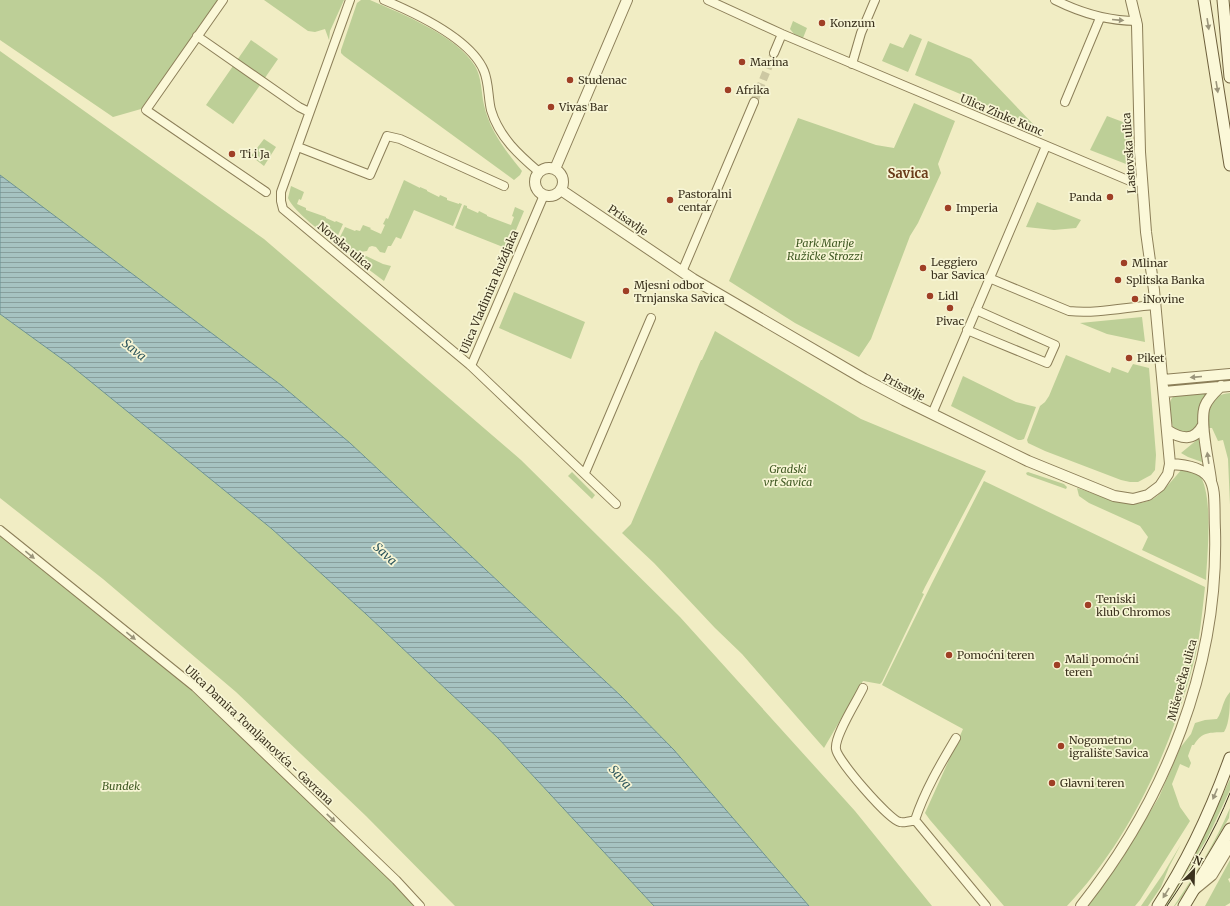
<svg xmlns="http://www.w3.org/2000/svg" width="1230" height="906" font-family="Merriweather,serif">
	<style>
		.green { fill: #bdcf97 }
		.water { fill: url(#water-rules); stroke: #6c9291 }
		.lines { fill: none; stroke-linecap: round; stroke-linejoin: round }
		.minor-tunnel { stroke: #cdc8a3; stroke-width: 8; stroke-dasharray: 8 4; stroke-linecap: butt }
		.minor-casing { stroke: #8c7f59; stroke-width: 10 }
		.tertiary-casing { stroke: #8c7f59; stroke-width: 12 }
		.secondary-casing { stroke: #6e603c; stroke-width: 13 }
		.minor { stroke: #fbf8d8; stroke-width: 8 }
		.tertiary { stroke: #fbf8d8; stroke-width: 10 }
		.secondary { stroke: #fbf8d8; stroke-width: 11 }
		.tram { stroke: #3b321e; stroke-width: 1 }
		.oneway { fill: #9b957b }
		.poi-dot { fill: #9f3f25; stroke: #f7f5d4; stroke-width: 1.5 }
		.labels { text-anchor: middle; stroke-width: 3.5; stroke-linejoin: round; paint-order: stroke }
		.poi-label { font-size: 11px; fill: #3b321e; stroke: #f7f5d4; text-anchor: start }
		.street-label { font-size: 11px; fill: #3b321e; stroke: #f7f5d4 }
		.park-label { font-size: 11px; font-style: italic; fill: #405923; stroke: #f7f5d4 }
		.water-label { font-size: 12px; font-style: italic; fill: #2c555c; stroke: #f7f5d4 }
		.quarter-label { font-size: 13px; font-weight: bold; fill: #6a3c1b; stroke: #f7f5d4 }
	</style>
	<defs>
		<pattern id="water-rules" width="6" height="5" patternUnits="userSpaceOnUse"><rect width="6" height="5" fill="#a6c3c1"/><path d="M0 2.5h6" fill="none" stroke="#889f9c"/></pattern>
	</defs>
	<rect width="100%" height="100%" fill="#f1edc4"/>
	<path class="green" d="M0 0H218L141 109 113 117 0 40Z
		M264 0H344L330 31 329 40 325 29 315 32 308 31Z
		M361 0H370C402 14 456 35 475 66 482 78 481 92 484 105 489 129 506 152 522 171L520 175 514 180 344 56 341 53V50L357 3Z
		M793 21 807 28 803 38 794 34 790 29Z
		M910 34 922 39 908 72 882 61 890 43 903 48Z
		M251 40 278 59 233 124 206 105Z
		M928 41 971 59 1034 125 915 75Z
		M0 51 264 239 521 460 680 617 855 811 932 906H809L674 750 621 696 350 443 281 385 0 175Z
		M914 103 955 121 938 164 941 173 918 223 910 236 871 339 859 357 795 323 729 281 798 118 876 145 894 148Z
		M1107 116 1131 125 1132 152 1128 153 1127 163 1126 164 1090 150Z
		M264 139 276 147 264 166 251 156Z
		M404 180 420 188V187L427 190V191L439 197 440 195 447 198V200L459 204V203L462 204 453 226 414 210 401 239 396 237 391 246H388L385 253 380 252 376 247 372 246 369 247 367 251 360 252 353 256 337 243 345 227 355 231 356 230 360 231 363 225 371 228 370 229 381 234 385 225 383 224 386 218 388 219Z
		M291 186 304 192 301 200 299 199 297 204 306 208V210L326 217V218L335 222 336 221 343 224 335 242C323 233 294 212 288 198Z
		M1037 202 1081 220 1076 228 1054 230 1026 227Z
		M464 205 467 206V208L478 213 479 211 487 215V216L511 225 514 217 512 216 515 207 524 211 508 249 455 228Z
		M364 255 383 264 391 266 384 281 356 260Z
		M514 292 585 322 571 359 499 328Z
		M0 314 69 364 272 529 366 614 498 738 654 906H455L366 816 236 692 103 579 0 498Z
		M1142 317 1145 342 1107 334 1080 323Z
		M715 331 861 419 986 471 925 587 922 593 924 594 882 682 880 684 863 681 824 748 742 654 715 628 654 563 622 533 631 524 701 360H702Z
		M1066 355 1110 373 1112 367 1128 373 1133 364 1149 368 1156 455 1155 470 1151 475 1138 482H1130L1121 480 1045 451 1028 443 1027 440 1040 406 1045 402 1049 396Z
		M963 376 1016 402 1036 407 1024 439 1021 440H1018L951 406Z
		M1208 393 1199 426 1188 434 1175 430 1173 427C1171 418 1166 402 1174 396Z
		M1230 393V505L1228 459 1223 440 1218 441 1212 428H1208C1208 410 1207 395 1230 393Z
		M1198 439H1200L1202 462 1188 457 1181 453Z
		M1182 469 1199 474C1214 494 1207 555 1206 580L1142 550 1148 537 1140 526 1089 503 1079 496 1077 488C1101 495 1134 514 1157 496 1166 488 1174 478 1182 469Z
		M572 472 595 495 592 499 568 476Z
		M1028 472 1064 484 1067 487 1066 489 1027 475 1026 473Z
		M984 481 1205 587C1202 613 1200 640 1193 665 1170 751 1129 841 1067 906H1004L930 820 925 813 963 729 882 685 932 583Z
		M0 534 186 682 392 881 416 906H0Z
		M1230 692C1230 704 1230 723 1224 732 1210 733 1202 731 1194 745H1192L1188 756 1191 763 1189 768 1180 764 1172 784 1180 807 1190 821 1140 900 1135 906H1086L1120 862 1159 797 1180 748 1191 734 1195 723 1205 720 1217 719C1223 710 1222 701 1230 692Z
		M1230 779V790L1208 837 1169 902 1166 906H1163L1189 867Z
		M1230 808 1229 818 1182 897 1175 906H1174C1195 875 1215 843 1230 808Z
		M1181 844 1169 867 1161 887 1148 906H1141L1163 874Z
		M1230 860V878L1228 879 1230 883V903L1225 906H1205Z"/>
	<path class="water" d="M0 175 281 385 350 443 621 696 674 750 809 906H654L498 738 366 614 272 529 69 364 0 314Z"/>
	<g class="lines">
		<path class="minor-tunnel" d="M754 102 774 53"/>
		<g class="minor-casing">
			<path id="minor" d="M223 0 146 110 266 192
				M350 0 281 192V201L283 209 471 366 616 504
				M384 0C415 13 471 39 484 71 489 83 488 98 491 110 499 137 519 155 539 172
				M708 0 782 34 1130 181 1135 182 1143 181
				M1055 0C1081 13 1107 21 1137 21
				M197 36 299 107 309 112
				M774 53 782 34
				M852 64 861 33 875 0
				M1065 102 1100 18
				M298 147 370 175 387 136 400 139 504 186
				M682 272 754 102
				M989 278 1069 311C1097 314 1127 307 1155 305
				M967 330 1047 363 1055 345 976 310
				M471 366 544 195
				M932 414 1046 146
				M585 473 651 318
				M0 530 195 687 396 880 420 906
				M863 688C857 701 834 736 836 749 837 760 889 820 900 822 904 823 911 821 915 820
				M956 738C940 765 925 790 915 820L986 906"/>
		</g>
		<g class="tertiary-casing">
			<path id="tertiary" d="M535 182a14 14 0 1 1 28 0a14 14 0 1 1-28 0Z
				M555 169 627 0
				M561 190 693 279 864 379 904 400 1028 461 1114 496 1133 499 1148 495 1160 486 1168 474 1170 464 1154 290 1146 232 1140 152 1137 25 1131 0
				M1163 380 1230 374
				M1164 392 1230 386
				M1167 430C1181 439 1194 442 1203 425
				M1211 480C1209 463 1199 421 1205 406 1208 398 1215 392 1221 386
				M1195 889 1212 875 1230 845
				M1081 906C1165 800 1219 667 1215 530 1213 489 1222 466 1170 464"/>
		</g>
		<g class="secondary-casing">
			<path id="secondary" d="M1204 0 1230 165
				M1223 0 1230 77
				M1158 906C1187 862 1212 808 1230 758
				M1184 906 1230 829"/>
		</g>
		<use href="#minor" class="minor"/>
		<use href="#tertiary" class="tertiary"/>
		<use href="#secondary" class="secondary"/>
		<path class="tram" d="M1167 906C1191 871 1214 833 1230 793"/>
	</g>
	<defs><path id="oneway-solid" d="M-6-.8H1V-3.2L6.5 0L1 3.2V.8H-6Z"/></defs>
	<g class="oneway">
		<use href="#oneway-solid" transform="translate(1118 20) rotate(5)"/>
		<use href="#oneway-solid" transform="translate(1208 24) rotate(81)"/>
		<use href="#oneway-solid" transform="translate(1217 87) rotate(81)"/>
		<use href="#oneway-solid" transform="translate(1196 377) rotate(175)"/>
		<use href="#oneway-solid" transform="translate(1208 458) rotate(-98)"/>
		<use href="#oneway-solid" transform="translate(30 555) rotate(39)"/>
		<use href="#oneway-solid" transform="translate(131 636) rotate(39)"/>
		<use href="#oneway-solid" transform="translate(1215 794) rotate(113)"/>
		<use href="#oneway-solid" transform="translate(331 818) rotate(44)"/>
		<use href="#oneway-solid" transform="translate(1166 893) rotate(122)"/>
	</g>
	<g class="poi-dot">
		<circle cx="822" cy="23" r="4"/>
		<circle cx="742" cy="62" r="4"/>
		<circle cx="570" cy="80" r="4"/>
		<circle cx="728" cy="90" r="4"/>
		<circle cx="551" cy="107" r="4"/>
		<circle cx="232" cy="154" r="4"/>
		<circle cx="1110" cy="197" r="4"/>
		<circle cx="670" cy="200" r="4"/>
		<circle cx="948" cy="208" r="4"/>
		<circle cx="1124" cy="263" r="4"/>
		<circle cx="923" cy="268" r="4"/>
		<circle cx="1118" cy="280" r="4"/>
		<circle cx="626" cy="291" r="4"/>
		<circle cx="930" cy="296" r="4"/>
		<circle cx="1135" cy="299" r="4"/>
		<circle cx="950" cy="308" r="4"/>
		<circle cx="1129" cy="358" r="4"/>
		<circle cx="1088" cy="605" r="4"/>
		<circle cx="949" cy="655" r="4"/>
		<circle cx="1057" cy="665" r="4"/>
		<circle cx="1061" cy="746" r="4"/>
		<circle cx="1052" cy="783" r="4"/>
	</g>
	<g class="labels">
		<g class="poi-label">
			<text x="830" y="27">Konzum</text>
			<text x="750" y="66">Marina</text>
			<text x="578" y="84">Studenac</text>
			<text x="736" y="94">Afrika</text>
			<text x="559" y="111">Vivas Bar</text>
			<text x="240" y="158">Ti i Ja</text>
			<text x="678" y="198">Pastoralni<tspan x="678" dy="13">centar</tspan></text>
			<text x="1102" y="201" text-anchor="end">Panda</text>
			<text x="956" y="212">Imperia</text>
			<text x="931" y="266">Leggiero<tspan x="931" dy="13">bar Savica</tspan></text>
			<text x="1132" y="267">Mlinar</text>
			<text x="1126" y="284">Splitska Banka</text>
			<text x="634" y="289">Mjesni odbor<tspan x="634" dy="13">Trnjanska Savica</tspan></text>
			<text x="938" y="300">Lidl</text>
			<text x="1143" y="303">iNovine</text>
			<text x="950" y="325" text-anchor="middle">Pivac</text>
			<text x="1137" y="362">Piket</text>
			<text x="1096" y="603">Teniski<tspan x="1096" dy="13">klub Chromos</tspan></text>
			<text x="957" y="659">Pomoćni teren</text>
			<text x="1065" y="663">Mali pomoćni<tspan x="1065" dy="13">teren</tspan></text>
			<text x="1069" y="744">Nogometno<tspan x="1069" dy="13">igralište Savica</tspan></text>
			<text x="1060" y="787">Glavni teren</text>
		</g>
		<g class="street-label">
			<text transform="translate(1002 115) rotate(23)" y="4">Ulica Zinke Kunc</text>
			<text transform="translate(1129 153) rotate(-94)" y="4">Lastovska ulica</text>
			<text transform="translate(628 220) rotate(34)" y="4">Prisavlje</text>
			<text transform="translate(345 246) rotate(40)" y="4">Novska ulica</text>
			<text transform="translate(489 292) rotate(-67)" y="4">Ulica Vladimira Ruždjaka</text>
			<text transform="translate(904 387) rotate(27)" y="4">Prisavlje</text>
			<text transform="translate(1182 680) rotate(-75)" y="4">Miševečka ulica</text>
			<text transform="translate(259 735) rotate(43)" y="4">Ulica Damira Tomljanovića - Gavrana</text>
		</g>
		<g class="park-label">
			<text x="825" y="247">Park Marije<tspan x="825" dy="13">Ružičke Strozzi</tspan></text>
			<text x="788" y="473">Gradski<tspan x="788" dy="13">vrt Savica</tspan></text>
			<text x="121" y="790">Bundek</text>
		</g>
		<g class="water-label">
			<text transform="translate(134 350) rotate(39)" y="4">Sava</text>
			<text transform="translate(385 554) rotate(43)" y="4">Sava</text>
			<text transform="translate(620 777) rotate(49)" y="4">Sava</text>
		</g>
		<g class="quarter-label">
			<text x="908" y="178">Savica</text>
		</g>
	</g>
	<g transform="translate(1194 870) rotate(23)" stroke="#f7f5d4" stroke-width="3" paint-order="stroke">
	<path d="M0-3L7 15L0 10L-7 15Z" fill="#3b321e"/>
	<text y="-6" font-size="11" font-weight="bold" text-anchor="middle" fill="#3b321e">N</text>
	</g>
</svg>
